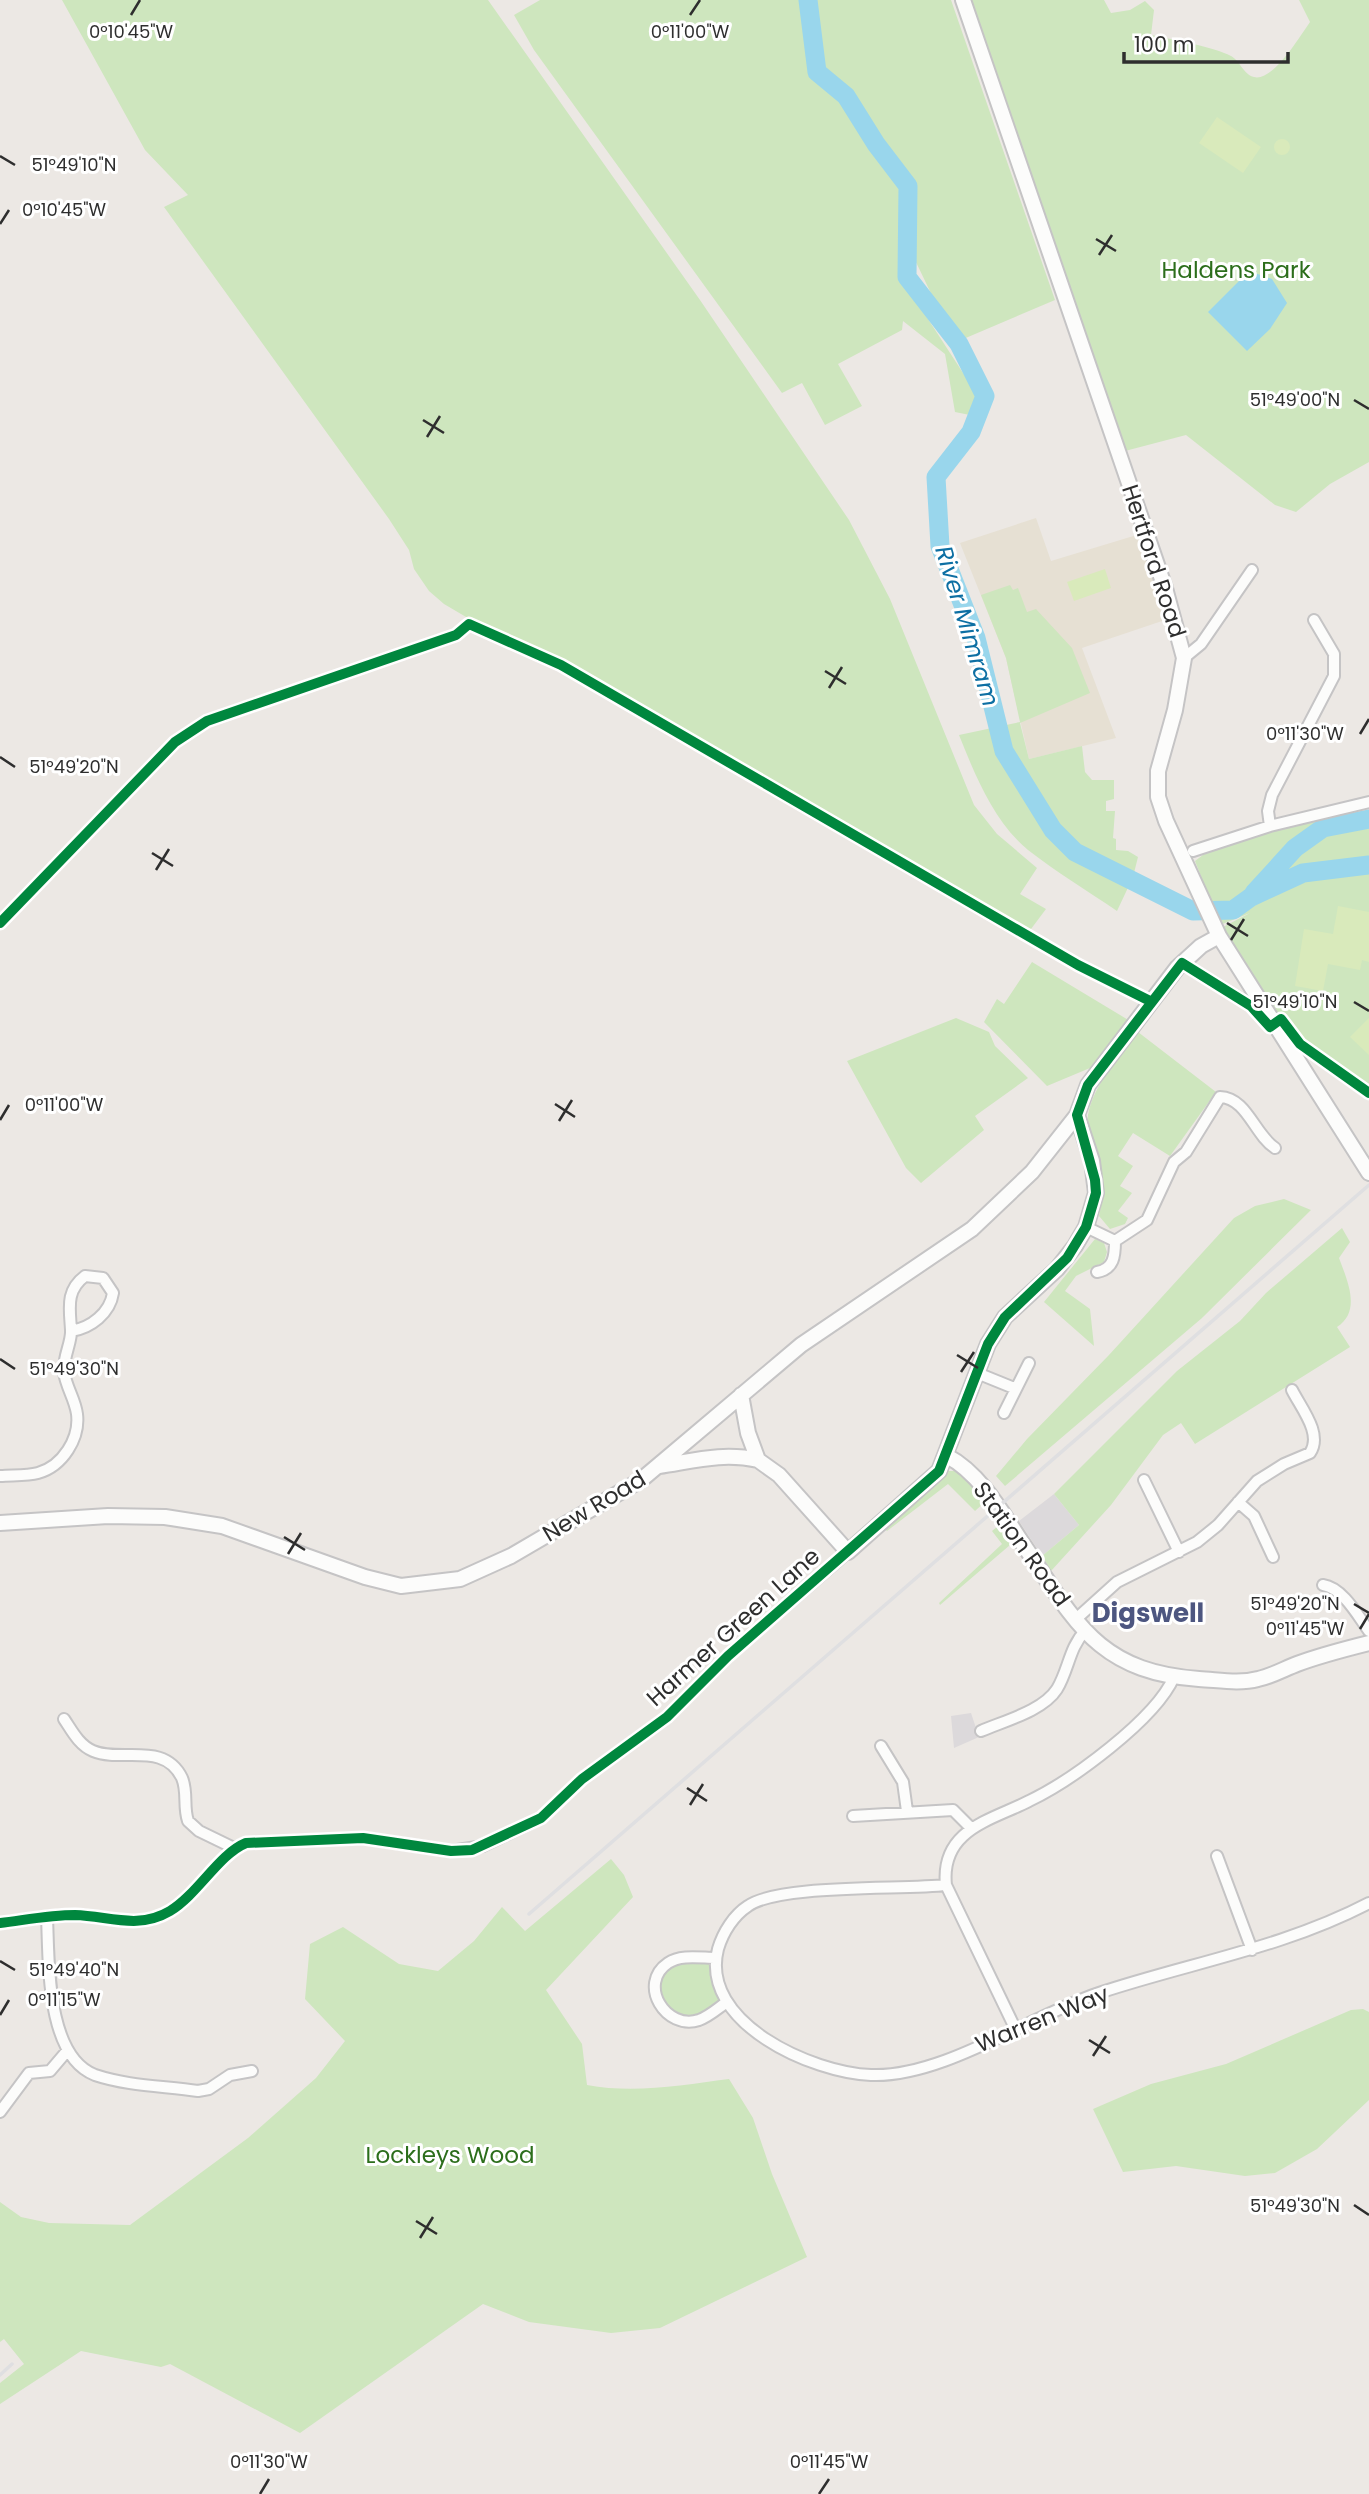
<svg xmlns="http://www.w3.org/2000/svg" width="1369" height="2494" font-family="Poppins,sans-serif">
	<style>
		.industrial { fill: #dcd9db }
		.education { fill: #e6e0d3 }
		.green { fill: #cee6be }
		.pitch { fill: #d9eabb }
		.water { fill: #99d6ec }
		.lines { fill: none; stroke-linecap: round; stroke-linejoin: round }
		.river { stroke: #99d6ec; stroke-width: 19 }
		.street-casing { stroke: #c5c4c5; stroke-width: 14 }
		.secondary-casing { stroke: #c5c4c5; stroke-width: 18 }
		.street { stroke: #fcfcfb; stroke-width: 10 }
		.secondary { stroke: #fcfcfb; stroke-width: 14 }
		.rail { stroke: #dfdfe1; stroke-width: 3.5 }
		.cycleway-casing { stroke: #fff; stroke-width: 15 }
		.cycleway { stroke: #00873e; stroke-width: 10 }
		.ticks { fill: none; stroke: #2e2e2e; stroke-width: 2.5 }
		.labels { text-anchor: middle; stroke-width: 6; stroke-linejoin: round; paint-order: stroke }
		.park-label { font-size: 23px; fill: #2c6e1b; stroke: #fff }
		.street-label { font-size: 23px; fill: #2e2e2e; stroke: #fff }
		.water-label { font-size: 24px; font-style: italic; fill: #0d6fa3; stroke: #fff }
		.quarter-label { font-size: 26px; font-weight: bold; fill: #4d5680; stroke: #fff }
		.ticks-label { font-size: 18px; text-anchor: middle; fill: #2e2e2e; stroke: #fff; stroke-width: 6; stroke-linejoin: round; paint-order: stroke }
	</style>
	<rect width="100%" height="100%" fill="#ece8e4"/>
	<path class="industrial" d="M1054 1494 1079 1525 1042 1556 1019 1521Z
		M971 1713 979 1737 954 1748 951 1716Z"/>
	<path class="education" d="M1036 518 1051 561 1140 534 1168 619 1082 648 1116 738 1029 759 1006 658 960 543Z"/>
	<path class="green" d="M62 0H488L700 300 849 520 890 599 974 805 997 834 1037 868 1020 894 1046 909 1028 933 607 684 478 624 444 604 429 591 414 569 409 550 389 519 164 207 188 195 145 150Z
		M540 0H800L813 78 845 98 879 157 905 186 902 279 978 396 970 415 955 412 945 354 903 321 902 330 838 364 862 406 825 425 802 383 782 393 534 50 514 15Z
		M808 0H951L1055 300 961 340 939 310 914 258 913 184 847 91 817 72Z
		M971 0H1104L1111 13 1130 10 1145 1 1154 10 1151 35C1171 39 1214 47 1231 56 1240 61 1244 75 1254 77 1273 82 1300 36 1310 22L1299 0H1369V462L1330 484 1296 512 1275 505 1186 435 1125 451Z
		M1010 585 1013 590 1018 588 1027 612 1036 609 1072 648 1090 693 1020 723 1029 759 1082 746 1085 772 1092 780H1114V799L1106 801V811H1115L1113 838 1116 839V850L1128 851 1138 857 1133 877 1117 911C1088 891 1056 872 1028 850 994 822 975 775 959 735L1020 722 1006 658 981 595Z
		M1369 811V1086L1281 1025 1221 928 1250 913 1220 925 1195 861C1236 827 1317 821 1369 811Z
		M1032 962 1130 1021 1090 1068 1047 1086 984 1022 997 999 1004 1004Z
		M956 1018 989 1032 995 1046 1028 1078 975 1116 984 1130 921 1183 906 1168 847 1061Z
		M1138 1032 1216 1092 1170 1156 1133 1133 1118 1156 1133 1166 1120 1186 1132 1193 1118 1211 1128 1218 1125 1224 1110 1229 1099 1216C1102 1202 1105 1187 1101 1173 1097 1154 1084 1135 1088 1115 1093 1085 1121 1055 1138 1032Z
		M1284 1199 1311 1210 1202 1318 1005 1486 996 1476 1027 1439 1109 1355 1234 1218 1255 1206Z
		M1342 1228 1350 1242 1339 1258C1347 1280 1362 1311 1337 1327L1350 1347 1195 1444 1181 1423 1163 1435 1111 1505 1051 1571 1042 1556 1079 1525 1054 1494 1177 1371 1240 1321 1266 1293Z
		M1095 1239 1104 1243 1107 1252 1104 1262 1076 1276 1065 1291 1090 1309 1094 1346 1044 1302Z
		M946 1471H960L986 1501 975 1511 948 1484 887 1531 883 1527Z
		M1003 1522 1017 1539 940 1605 939 1603 1002 1544 992 1531Z
		M611 1859 624 1875 633 1897 546 1990 582 2044 587 2085C634 2094 683 2085 729 2079L753 2118 772 2174 807 2257 660 2328 611 2333 529 2322 483 2304 300 2433 170 2364 161 2367 81 2351 0 2404V2383L24 2364 4 2339 0 2342V2202L21 2217 49 2223 130 2225 248 2138 316 2078 345 2041 305 1999 310 1944 343 1927 399 1964 438 1971 474 1941 502 1907 525 1931Z
		M679 1962H707L712 1967 720 1998C697 2045 626 1994 679 1962Z
		M1363 2009 1369 2012V2100L1317 2149 1275 2173 1245 2176 1176 2166 1123 2172 1093 2109 1151 2084 1226 2064 1351 2010Z"/>
	<path class="pitch" d="M1217 117 1261 147 1243 173 1199 143Z
		M1274 147a8 8 0 1 1 16 0a8 8 0 1 1-16 0Z
		M1105 569 1111 588 1074 601 1067 582Z
		M1338 906 1369 912V962L1362 960 1360 970 1328 964 1323 991 1295 986 1304 929 1333 934Z
		M1369 1018V1055L1350 1037Z"/>
	<path class="water" d="M1249 271 1272 279 1287 303 1270 329 1247 351 1208 312Z"/>
	<g class="lines">
		<path class="river" d="M808 0 817 72 846 96 876 144 908 186 907 277 959 344 985 396 971 432 936 477 940 546 976 638 1004 751 1053 830 1075 852 1193 911 1233 910 1251 897 1303 873 1369 865
			M1254 893 1295 848 1323 828 1369 819"/>
		<g class="street-casing">
			<path id="street" d="M1184 658 1201 644 1252 570
				M1270 826 1268 811 1272 795 1334 676V654L1314 620
				M1193 851 1270 826 1369 802
				M1182 963 1242 1000
				M1290 1045 1300 1044 1369 1093
				M1086 1227 1115 1241
				M1097 1272C1114 1269 1115 1256 1115 1241L1147 1220 1174 1162 1186 1152 1220 1097C1247 1098 1254 1134 1275 1148
				M977 1373 1014 1388
				M1004 1413 1029 1363
				M0 1476C12 1475 27 1476 38 1473 63 1466 80 1438 77 1414 75 1399 66 1387 64 1372 63 1356 72 1342 71 1330 70 1309 65 1291 85 1276L103 1278 113 1293C110 1313 91 1328 71 1331
				M1144 1480 1179 1552
				M1238 1502 1254 1516 1273 1557
				M1323 1585C1343 1588 1358 1616 1369 1631
				M1076 1619 1117 1582 1197 1542 1218 1525 1257 1481 1284 1464 1310 1453C1323 1434 1301 1408 1292 1390
				M64 1719C72 1731 79 1745 93 1751 122 1763 164 1741 182 1778 188 1792 183 1807 188 1821L199 1831 234 1848
				M981 1731C1004 1721 1043 1711 1057 1689 1069 1669 1069 1648 1085 1631
				M881 1746 903 1782 907 1811
				M853 1816 953 1810 972 1829
				M1217 1856 1252 1950
				M946 1885C902 1890 779 1884 748 1906 734 1915 723 1932 718 1949 699 2023 813 2073 871 2075 942 2078 1030 2016 1099 1993 1189 1963 1283 1948 1369 1903
				M47 1917C49 1962 46 2056 95 2075 128 2086 164 2086 198 2091L209 2089 230 2075 252 2071
				M0 1923C25 1920 50 1915 75 1915 109 1916 138 1930 170 1911 198 1894 219 1854 246 1843L363 1838 451 1851 483 1846 541 1818 582 1779 667 1717 728 1656 848 1552
				M716 1958C701 1958 681 1954 668 1963 637 1984 666 2031 699 2020 710 2016 718 2008 727 2002
				M1015 2028 946 1885C944 1866 949 1849 963 1836 980 1820 1008 1812 1029 1801 1071 1781 1155 1720 1174 1677
				M0 2112 29 2073 50 2071 67 2051"/>
		</g>
		<g class="secondary-casing">
			<path id="secondary" d="M963 0 1165 588 1184 658 1175 710 1158 771V797L1166 821 1219 936 1369 1173
				M741 1395 748 1433 758 1460 779 1475 848 1552 939 1471 988 1344 1005 1317 1057 1269 1075 1246 1086 1227 1096 1193 1092 1161 1077 1115 1088 1085 1177 968 1201 946 1219 936
				M947 1456C980 1473 1003 1514 1023 1544 1075 1621 1097 1672 1199 1679 1219 1680 1239 1684 1258 1679 1272 1676 1284 1669 1297 1664 1321 1655 1345 1649 1369 1643
				M659 1466C693 1461 723 1452 758 1460
				M0 1523 108 1516 165 1517 222 1526 365 1577 401 1586 460 1579 511 1556 641 1480 801 1345 972 1229 1032 1172 1077 1115"/>
		</g>
		<use href="#street" class="street"/>
		<use href="#secondary" class="secondary"/>
		<path class="rail" d="M529 1914 1369 1185
			M0 2375 12 2364"/>
		<g class="cycleway-casing">
			<path id="cycleway" d="M0 923 175 742 207 721 456 635 469 624 561 665 1078 965 1150 1001
				M0 1923C25 1920 50 1915 75 1915 109 1916 138 1930 170 1911 198 1894 219 1854 246 1843L363 1838 451 1851 472 1850 541 1818 582 1779 667 1717 728 1656 939 1471 988 1344 1005 1317 1067 1258 1086 1227 1096 1193 1095 1180 1077 1115 1088 1085 1182 963 1251 1006 1270 1027 1281 1019 1300 1044 1369 1093"/>
		</g>
		<use href="#cycleway" class="cycleway"/>
	</g>
	<path class="ticks" d="M131 15 140 0M690 15 700 0M0 156 15 165M0 224 9 210M1096 239 1116 251M1099 255 1112 235M1354 400 1369 409M423 420 444 433M427 437 440 416M825 671 846 684M829 688 842 667M1360 734 1369 719M0 757 15 767M152 853 173 866M156 870 169 849M1227 923 1248 936M1231 940 1244 919M1354 1002 1369 1011M555 1104 575 1117M0 1120 9 1105M559 1121 572 1100M957 1355 978 1368M0 1359 15 1369M961 1372 974 1352M284 1537 305 1550M288 1554 301 1533M1354 1604 1369 1613M1360 1629 1369 1614M687 1788 707 1801M690 1805 703 1784M0 1961 15 1970M0 2015 9 2000M1089 2040 1110 2053M1093 2056 1106 2036M1354 2205 1369 2215M416 2221 437 2234M420 2238 433 2217M260 2494 269 2479M819 2494 829 2479"/>
	<g class="labels">
		<g class="park-label">
			<text x="1236" y="278">Haldens Park</text>
			<text x="450" y="2163">Lockleys Wood</text>
		</g>
		<g class="street-label">
			<text transform="translate(1154 561) rotate(72)" y="8">Hertford Road</text>
			<text transform="translate(594 1506) rotate(-31)" y="8">New Road</text>
			<text transform="translate(1022 1544) rotate(54)" y="8">Station Road</text>
			<text transform="translate(733 1627) rotate(-42)" y="8">Harmer Green Lane</text>
			<text transform="translate(1042 2019) rotate(-22)" y="8">Warren Way</text>
		</g>
		<g class="water-label">
			<text transform="translate(967 626) rotate(73)" y="8">River Mimram</text>
		</g>
		<g class="quarter-label">
			<text x="1148" y="1622">Digswell</text>
		</g>
	</g>
	<g class="ticks-label">
		<text x="131" y="38">0°10'45"W</text>
		<text x="690" y="38">0°11'00"W</text>
		<text x="74" y="171">51°49'10"N</text>
		<text x="64" y="216">0°10'45"W</text>
		<text x="1295" y="406">51°49'00"N</text>
		<text x="1305" y="740">0°11'30"W</text>
		<text x="74" y="773">51°49'20"N</text>
		<text x="1295" y="1008">51°49'10"N</text>
		<text x="64" y="1111">0°11'00"W</text>
		<text x="74" y="1375">51°49'30"N</text>
		<text x="1295" y="1610">51°49'20"N</text>
		<text x="1305" y="1635">0°11'45"W</text>
		<text x="74" y="1976">51°49'40"N</text>
		<text x="64" y="2006">0°11'15"W</text>
		<text x="1295" y="2212">51°49'30"N</text>
		<text x="269" y="2468">0°11'30"W</text>
		<text x="829" y="2468">0°11'45"W</text>
	</g>
	<path d="M1124 52v10h164v-10" fill="none" stroke="#2e2e2e" stroke-width="3.5"/>
	<text x="1134" y="52" font-size="21" fill="#2e2e2e" stroke="#ffffff" stroke-width="5" paint-order="stroke">100 m</text>
</svg>
